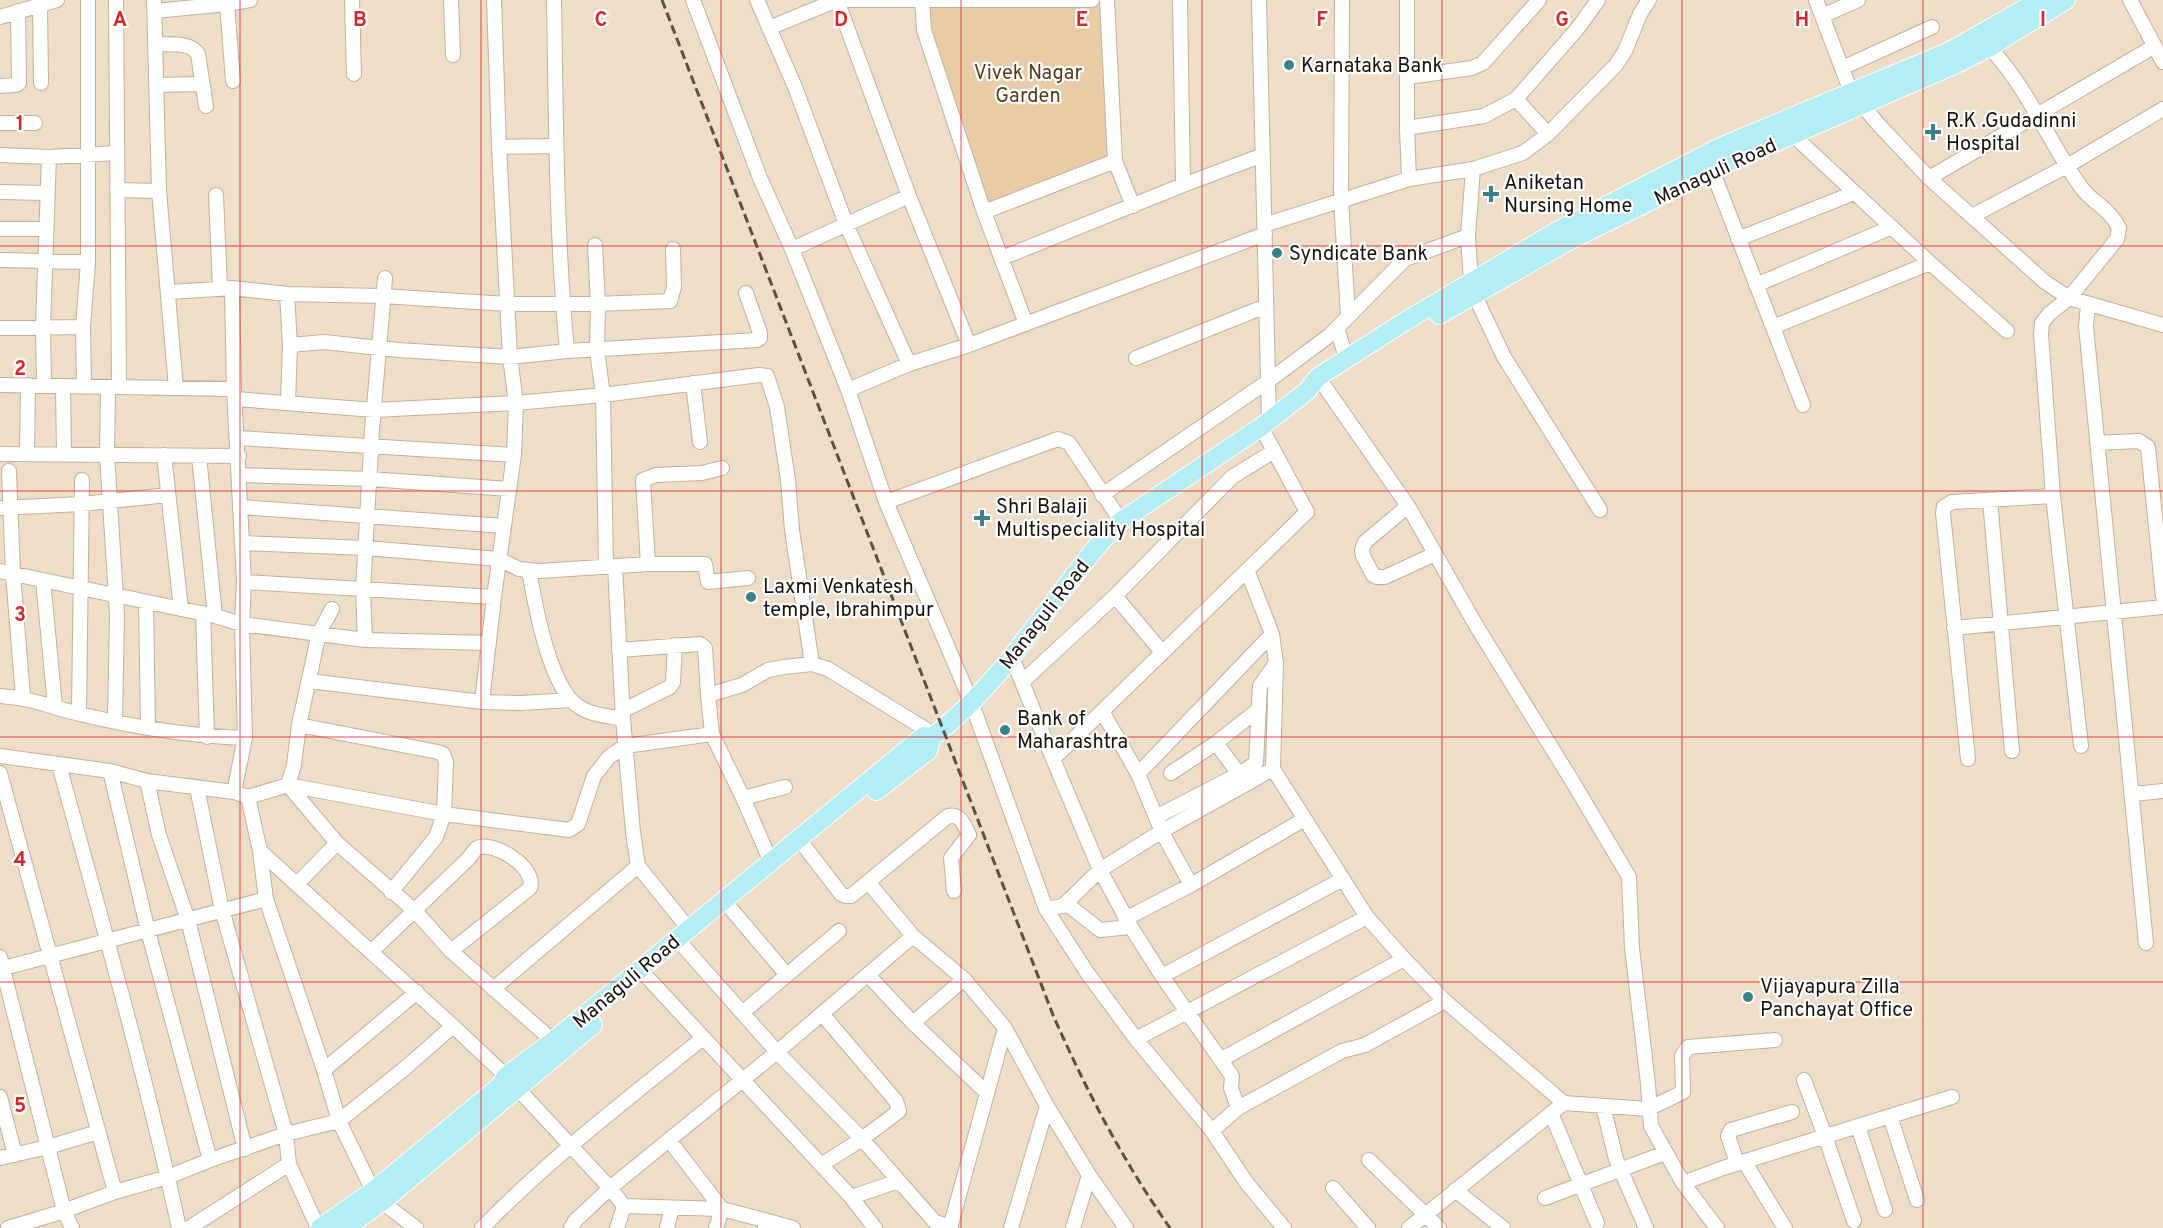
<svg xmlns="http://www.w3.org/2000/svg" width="2163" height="1228" font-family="Overpass,sans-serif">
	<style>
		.green { fill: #e9cca6 }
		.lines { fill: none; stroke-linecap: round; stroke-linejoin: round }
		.minor-casing { stroke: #c0b09b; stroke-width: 16 }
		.major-casing { stroke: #fff; stroke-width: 20 }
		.minor { stroke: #fff; stroke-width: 14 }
		.major { stroke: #b2edf4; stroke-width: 18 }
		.rail { stroke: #5a5145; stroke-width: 3; stroke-dasharray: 9 4.5; stroke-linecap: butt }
		.grid { fill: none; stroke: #d62828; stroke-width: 1.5; stroke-opacity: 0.55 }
		.poi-dot { fill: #3a8189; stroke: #fff; stroke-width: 2 }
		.labels { text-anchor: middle; stroke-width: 4.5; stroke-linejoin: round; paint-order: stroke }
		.poi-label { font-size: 20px; fill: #18120b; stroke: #fff; text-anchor: start }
		.park-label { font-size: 20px; fill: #563c13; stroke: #fff }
		.street-label { font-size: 20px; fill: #18120b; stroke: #fff }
		.grid-label { font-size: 20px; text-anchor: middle; font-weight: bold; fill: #d62828; stroke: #fff; stroke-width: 4.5; stroke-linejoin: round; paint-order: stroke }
	</style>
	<rect width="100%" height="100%" fill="#eeddc7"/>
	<path class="green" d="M927 6 1101 7 1110 158 990 206 928 23Z"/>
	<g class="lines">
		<g class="minor-casing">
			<path id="minor" d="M116 0 119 387
				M154 0 159 191
				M352 0 354 74
				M451 0 453 55
				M494 0 499 147 510 357 516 403 514 455 494 597 482 702 521 703 571 700
				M554 0C556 117 556 235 567 351
				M693 0 760 178 792 249 848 390 886 502 972 704 1046 909 1088 974 1136 1039 1212 1131 1246 1182 1284 1228
				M757 0 795 87 846 224 909 364
				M837 0 909 196 969 345 909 364 848 390
				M840 0H1092
				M922 0 924 30 984 212 1115 161 1107 0
				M1180 0 1183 185
				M1259 0 1269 421
				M1342 0 1341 199 1348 316
				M1407 0V128L1409 179
				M1816 0 1851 92 1879 125 1929 178 2045 282 2069 298 2163 325
				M2130 0 2163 62
				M40 4 41 83
				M227 4 233 81
				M155 11 227 4 250 0
				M1822 16 1858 0
				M0 17 57 0
				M769 28 837 0
				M1983 41C2026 82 2047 140 2081 187 2093 204 2109 207 2119 228L2117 239 2069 298 2049 314 2042 323 2041 334 2053 496 2081 746
				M156 44C170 45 189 41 198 54L206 106
				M1842 68 1932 27
				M1408 77 1472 68 1483 63 1539 0
				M157 85 202 84
				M0 86 16 85 19 83 18 11
				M1516 99 1548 134
				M0 123H35
				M1407 128 1484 116 1516 99 1578 28 1598 0
				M1793 135 1930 263 2007 331
				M499 147 556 146
				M0 155 49 157 117 153
				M1115 161 1133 206
				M1473 169 1468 236 1471 283 1475 296 1504 357 1600 510
				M1712 170 1803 405
				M1929 178 2155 46
				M117 190 159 191 176 388
				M0 192 47 193
				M216 195 220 288
				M984 212 1026 324
				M1972 216 2067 166 2163 109
				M1264 225 1409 179 1473 169 1523 153 1548 134 1616 65 1625 51 1640 14 1649 0
				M0 229H46
				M1738 239 1854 193
				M595 245 598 304 597 351 603 395 606 567
				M792 249 909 196
				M1002 258 1183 185 1263 155
				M0 260 88 262
				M1756 285 1892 227
				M232 288 287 294 383 296 507 304H598L670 301 674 287 673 249
				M169 292 232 288 234 389
				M287 294 290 345 288 403
				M2088 305 2086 326 2146 943
				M1773 327 1930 263
				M0 328 83 327
				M1337 328 1346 358
				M290 345 324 342 398 350 510 357 567 351 757 340 760 338V333L746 293
				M969 345 1265 234
				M1136 358 1266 306
				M1318 377 1408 506 1477 627 1574 784 1629 877 1632 948 1648 1084 1651 1126 1683 1183 1717 1228
				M693 383 700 442
				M0 385 234 389 244 582
				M44 386 43 327 49 157
				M63 386 64 454
				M84 386 83 327 88 262V0
				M108 387 107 455 117 615 115 721
				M236 399 374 410 516 403 603 395 759 375 767 376 777 407 788 480 792 530 812 664
				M238 438 514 455
				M2097 443 2139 441 2148 447 2163 596
				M0 454 239 456
				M27 454 28 385
				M164 455 181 609
				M199 456 215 616
				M9 471 13 574 23 697
				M239 475 370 479 509 489
				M1102 495 1267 382 1330 335 1405 259 1468 236
				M1990 500 2012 751
				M886 502 1058 439 1069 443 1121 521
				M1408 506 1365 542 1362 550 1363 556 1373 575 1377 577H1385L1435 554
				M241 507 504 526
				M0 508 82 504 168 495
				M242 543 366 548 499 559 519 569 539 571 648 564H705L708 582 748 578
				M648 564 643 480 656 475 702 473 722 468
				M615 566 623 719 633 832 638 866 689 929
				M1247 570 1272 634 1276 663 1273 769 1367 917 1404 959 1445 1001 1564 1103 1648 1109 1683 1092 1682 1056 1688 1047 1775 1040
				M0 571 215 616 242 624 245 738 234 792
				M529 571C535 604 549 686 578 706 590 715 608 716 623 719
				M43 580 55 706
				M1115 596 1162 652
				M146 602 148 727
				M332 609 319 633 299 725 294 765 288 785 444 814 569 830 578 824 594 776 609 757 625 746 712 734 708 695 742 685 768 670 784 667 812 664 828 669 935 735
				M203 613 207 737
				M1954 628 2163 607
				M365 640 363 590 372 430 385 278
				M489 643 365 640 242 624 244 582 494 597
				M619 650 700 644 705 648 708 695
				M1012 657 1053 759 1307 512 1261 427
				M309 681 482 702
				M1022 682 1115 596 1232 477 1274 451
				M0 696C32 698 50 707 80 714 133 727 191 736 245 738
				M622 711 670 687 673 682 675 645
				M1102 711 1138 774 1272 634
				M79 714 82 480
				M299 725 438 752 443 754 446 762 444 814 436 837 391 892
				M712 734 743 798 771 862
				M1216 743 1239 774
				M0 756 110 771 147 781 234 792 248 797 288 785 337 843 415 911 451 951 553 1041
				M1968 759 1943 513 1944 507 1952 502 2053 496
				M59 765C101 918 145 1072 179 1228
				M110 771 148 931 210 1160
				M0 773 115 1192
				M1171 773 1216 743 1259 709
				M1138 774 1163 834 1191 885
				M147 781 159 835 188 920 245 1149
				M197 788 222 910 286 1134 289 1164 318 1228
				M2133 794 2163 791
				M248 797 260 851 371 952
				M743 798 785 787
				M1156 817 1239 774 1256 763 1260 686 1276 663
				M805 847 841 894 846 896H851L948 816C960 813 965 826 969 835L951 858 954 891
				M297 884 337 843
				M266 899 324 1070 339 1121 373 1191
				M1065 904 1100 870 1162 831 1273 769
				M731 909 787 975
				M1046 909 1068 905 1100 930 1131 927 1100 870 1053 759
				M1125 919 1191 885 1303 820
				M1131 927 1162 976 1343 879
				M913 936 964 979
				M684 947 777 1052 913 936 868 882
				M451 951 530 888C537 866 491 840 477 848 474 850 471 856 468 859L371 952 453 1026
				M0 957 64 1211 72 1228
				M0 969 266 899 260 851
				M868 975 913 1023
				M1162 976 1232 1076 1231 1088 1238 1108 1212 1131
				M648 978 851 1197
				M493 989 638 866
				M742 1013 839 931
				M1136 1039 1367 917
				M1222 1059 1404 959
				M324 1070 417 992
				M1804 1080 1825 1136 1854 1221
				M987 1093 913 1023 964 979 1005 1028 1047 1106 1089 1175 1073 1228
				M0 1097 15 1155
				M1603 1106 1616 1159 1646 1228
				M1238 1108 1342 1051 1365 1045 1445 1001
				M1551 1113 1597 1223
				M1890 1116 1917 1200
				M1858 1126 1885 1210
				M669 1140 722 1209 716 1228
				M0 1158 48 1147 98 1132
				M1369 1160 1439 1228
				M1744 1161 1785 1228
				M1737 1163 1728 1136 1731 1130 1792 1112
				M821 1165 862 1139 899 1111 896 1101 822 1014
				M1089 1175 1126 1228
				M1683 1183 1723 1168 1952 1097
				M1333 1188 1368 1228
				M1455 1190 1503 1228
				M1545 1198 1665 1153
				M382 1202 416 1228
				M624 1206 722 1209 768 1221 765 1228
				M768 1221 793 1228
				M8 1228 58 1213 115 1192 168 1177 210 1160 286 1134 339 1121 404 1069 453 1026 506 1076 610 1188 624 1206 617 1228
				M189 1228 289 1164
				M482 1228C550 1158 628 1099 703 1038
				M571 1228 575 1221 610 1188 777 1052 862 1139 935 1222 951 1227
				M667 1228 672 1208
				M875 1228 851 1197 899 1181
				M950 1228 1005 1028
				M1011 1228 1047 1106
				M1409 1228 1564 1103"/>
		</g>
		<g class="major-casing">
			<path id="major" d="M1439 315 1567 242 1721 166 1954 65 1990 47 2066 0
				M876 791 928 751 931 738
				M320 1228 373 1191 500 1086 506 1076 553 1041 920 739 924 736 931 738C984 698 1022 644 1062 591 1081 567 1098 542 1121 521L1261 427 1307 391 1318 377 1404 322 1557 231 1720 147 1948 52 2040 0
				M345 1228 382 1202 593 1025"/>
		</g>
		<use href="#minor" class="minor"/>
		<use href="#major" class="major"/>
		<path class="rail" d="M662 0 1053 1015C1086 1090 1123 1161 1170 1228"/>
	</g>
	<path class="grid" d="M240 0V1228M481 0V1228M721 0V1228M961 0V1228M1202 0V1228M1442 0V1228M1682 0V1228M1923 0V1228M0 246H2163M0 491H2163M0 737H2163M0 982H2163"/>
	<g class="poi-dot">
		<circle cx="1289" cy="65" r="6"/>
		<path d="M1930 123h6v6h6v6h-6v6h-6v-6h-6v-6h6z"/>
		<path d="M1488 185h6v6h6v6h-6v6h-6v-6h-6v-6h6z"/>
		<circle cx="1277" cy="253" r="6"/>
		<path d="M979 509h6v6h6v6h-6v6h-6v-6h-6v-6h6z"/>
		<circle cx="751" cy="597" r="6"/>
		<circle cx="1005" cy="730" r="6"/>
		<circle cx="1748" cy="997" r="6"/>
	</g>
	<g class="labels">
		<g class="poi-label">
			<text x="1301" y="72">Karnataka Bank</text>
			<text x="1946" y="127">R.K .Gudadinni<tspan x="1946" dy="23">Hospital</tspan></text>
			<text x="1504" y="189">Aniketan<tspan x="1504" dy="23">Nursing Home</tspan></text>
			<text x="1289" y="260">Syndicate Bank</text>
			<text x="996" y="513">Shri Balaji<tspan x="996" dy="23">Multispeciality Hospital</tspan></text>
			<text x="763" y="593">Laxmi Venkatesh<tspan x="763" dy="23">temple, Ibrahimpur</tspan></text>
			<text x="1017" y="725">Bank of<tspan x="1017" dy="23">Maharashtra</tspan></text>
			<text x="1760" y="993">Vijayapura Zilla<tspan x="1760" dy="23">Panchayat Office</tspan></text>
		</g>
		<g class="park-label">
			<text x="1028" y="79">Vivek Nagar<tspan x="1028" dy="23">Garden</tspan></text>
		</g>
		<g class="street-label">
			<text transform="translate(1715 171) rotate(-25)" y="7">Managuli Road</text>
			<text transform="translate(1044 614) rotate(-52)" y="7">Managuli Road</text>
			<text transform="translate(626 981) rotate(-40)" y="7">Managuli Road</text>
		</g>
	</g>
	<g class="grid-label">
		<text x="120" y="26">A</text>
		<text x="360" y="26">B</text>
		<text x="601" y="26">C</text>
		<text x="841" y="26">D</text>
		<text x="1082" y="26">E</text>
		<text x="1322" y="26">F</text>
		<text x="1562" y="26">G</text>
		<text x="1802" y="26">H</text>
		<text x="2043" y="26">I</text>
		<text x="20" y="130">1</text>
		<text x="20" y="375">2</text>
		<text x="20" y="621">3</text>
		<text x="20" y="866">4</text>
		<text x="20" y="1112">5</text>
	</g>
</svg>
